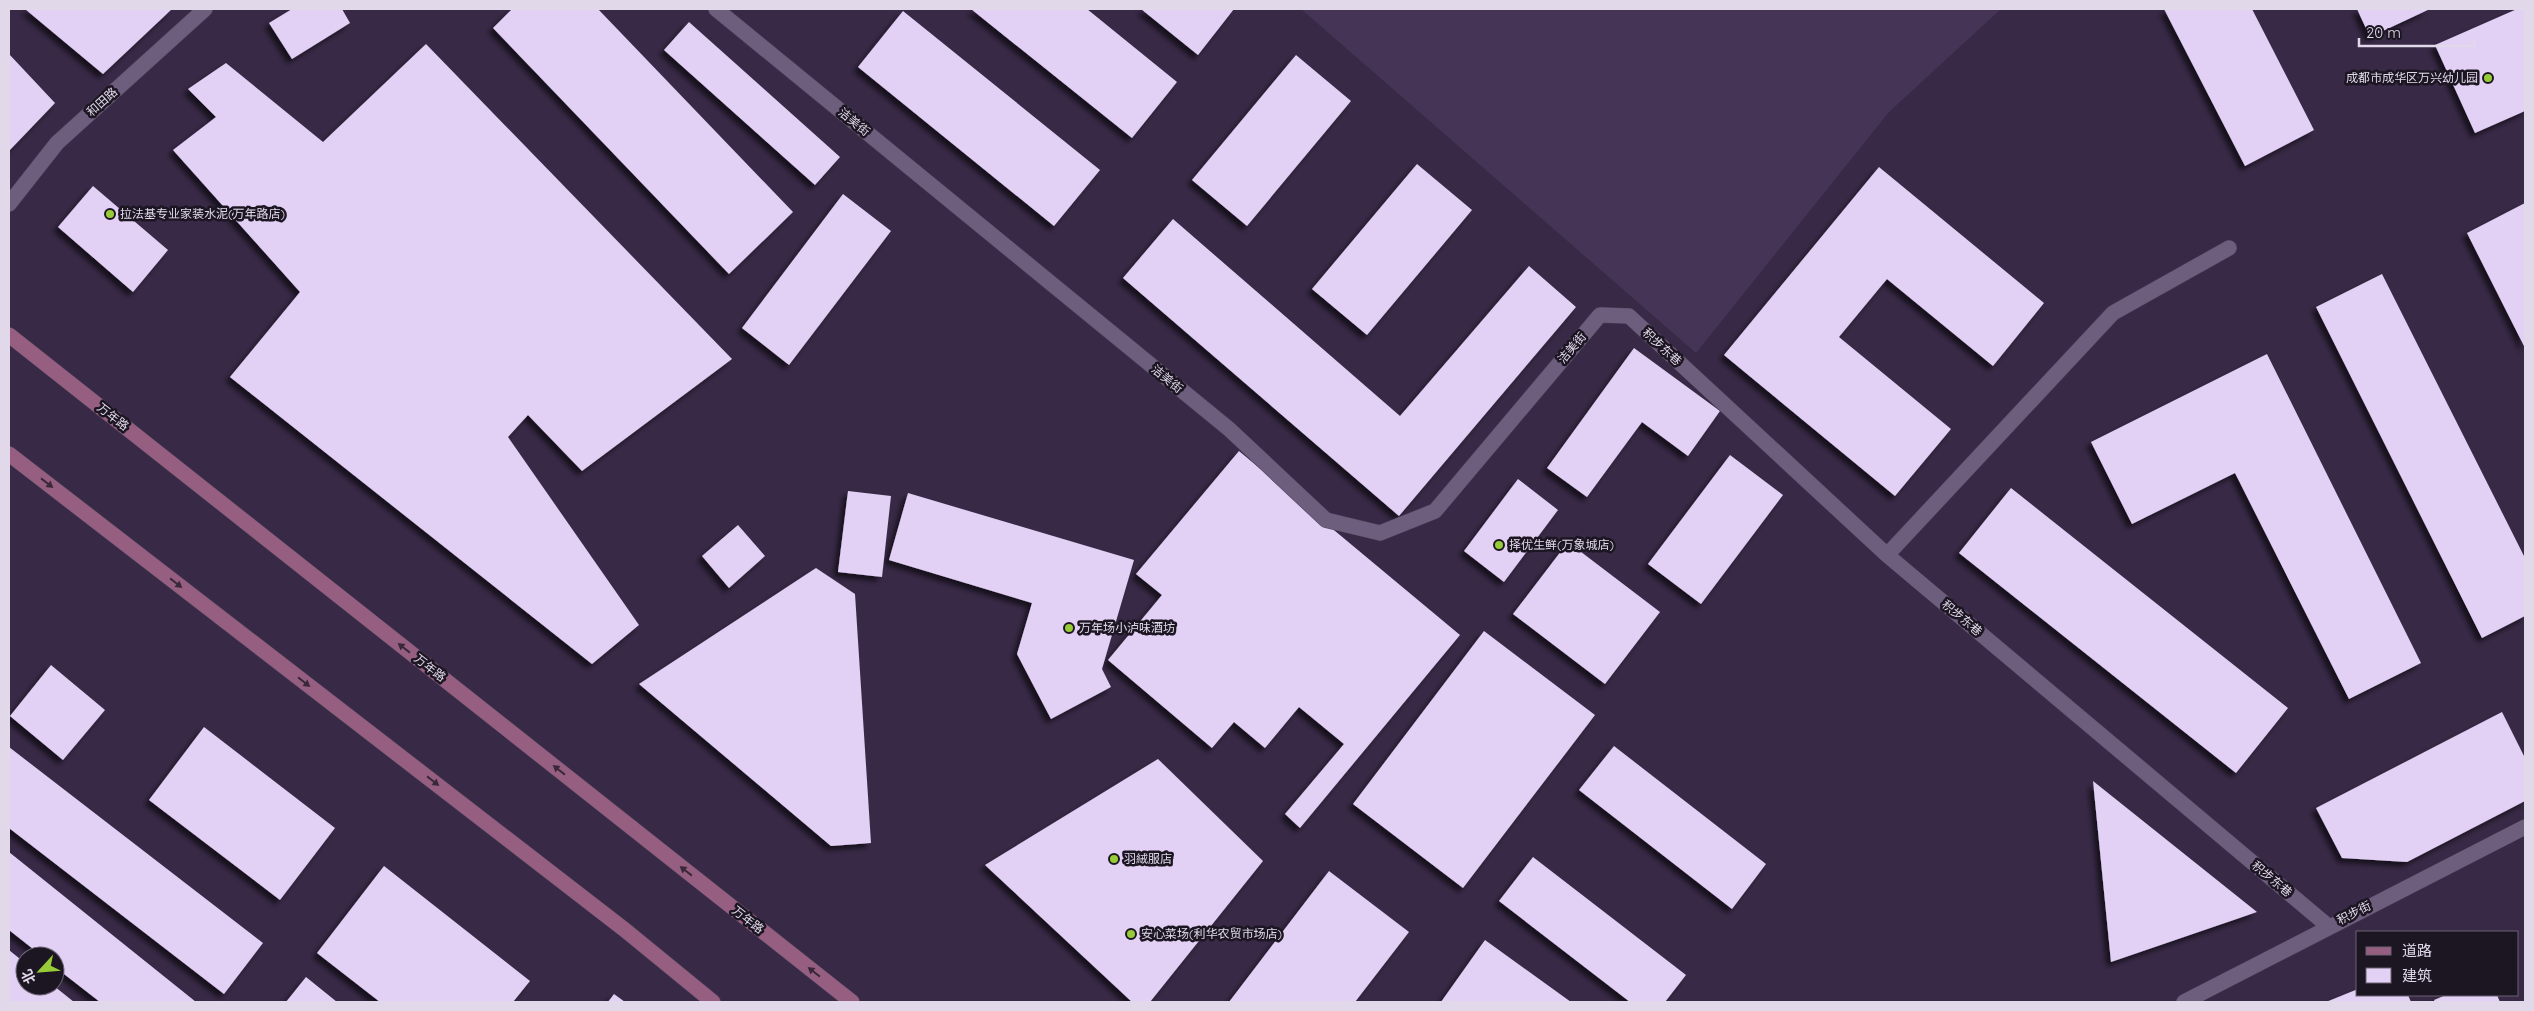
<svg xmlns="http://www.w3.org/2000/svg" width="2534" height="1011" font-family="Quicksand,'Noto Sans SC',sans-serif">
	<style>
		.built { fill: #453455 }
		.building { fill: #e2d0f5; filter: url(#shadow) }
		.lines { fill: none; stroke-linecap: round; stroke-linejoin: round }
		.street-casing { stroke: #51455d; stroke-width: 16 }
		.secondary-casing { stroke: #51455d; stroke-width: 16 }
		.street { stroke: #6e5e7e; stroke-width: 15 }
		.secondary { stroke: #965f81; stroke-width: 15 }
		.oneway { fill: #3a283a }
		.poi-dot { fill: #97cc38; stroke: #1c1522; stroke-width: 2 }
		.labels { text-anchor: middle; stroke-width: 5; stroke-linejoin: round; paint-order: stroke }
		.poi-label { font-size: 12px; fill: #e1d8ea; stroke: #1c1522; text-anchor: start }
		.street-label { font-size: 12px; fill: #e1d8ea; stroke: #1c1522 }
	</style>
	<defs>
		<filter id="shadow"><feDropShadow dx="-4.5" dy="4.5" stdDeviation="2.5" flood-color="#0009"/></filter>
	</defs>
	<rect width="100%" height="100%" fill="#382946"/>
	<path class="built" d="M1301 9H2001L1889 112 1696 353Z"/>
	<path class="building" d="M25 9H172L103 74Z
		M292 9H342L350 23 292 59 269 23Z
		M512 9H598L793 212 729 274 493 28Z
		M971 9H1087L1177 82 1132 138Z
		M1141 9H1234L1198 55Z
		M2164 9H2252L2314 130 2245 166Z
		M2357 9H2430L2370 37Z
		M2517 9H2525V111L2475 133 2435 45Z
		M903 11 1100 170 1054 226 858 67Z
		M689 22 840 157 815 185 664 50Z
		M426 44 732 359 582 471 528 415 508 437 639 625 592 664 230 377 300 292 173 150 216 117 188 89 226 63 323 142Z
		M9 54 55 103 9 151Z
		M1296 55 1351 101 1247 226 1192 180Z
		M1417 164 1472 210 1367 335 1312 289Z
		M1879 167 2044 303 1993 366 1887 279 1839 337 1951 429 1895 496 1724 355Z
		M93 186 168 250 133 292 58 227Z
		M843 194 891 231 789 365 742 328Z
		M2525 203V348L2467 233Z
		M1173 219 1400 416 1529 266 1576 307 1399 516 1123 278Z
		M2382 274 2525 558V616L2482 638 2316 307Z
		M1634 348 1720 411 1688 456 1642 422 1587 497 1547 468Z
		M2267 354 2421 663 2349 699 2235 473 2132 524 2091 442Z
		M1239 451 1460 635 1300 828 1285 814 1344 744 1299 707 1265 748 1234 722 1212 748 1108 660 1162 595 1136 574Z
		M1730 455 1783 495 1701 604 1648 564Z
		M1518 479 1558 510 1504 582 1464 551Z
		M2011 488 2288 708 2236 773 1959 553Z
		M848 491 891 496 882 577 838 572Z
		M908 493 1134 560 1102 669 1111 687 1051 719 1017 654 1032 603 889 560Z
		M738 525 765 556 729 588 702 556Z
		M1568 542 1660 612 1605 684 1513 614Z
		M816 568 855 594 871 843 831 846 639 684Z
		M1484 631 1595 715 1463 888 1353 804Z
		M51 665 105 710 63 760 10 716Z
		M2502 712 2525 758V801L2407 862 2342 858 2316 808Z
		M204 727 335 828 280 900 149 800Z
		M1614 746 1766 864 1732 909 1579 790Z
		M9 747 263 943 224 994 9 828Z
		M1158 759 1263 861 1150 1002H1132L985 865Z
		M2093 781 2257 912 2111 962Z
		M9 852 196 1002H100L55 967V956H42L9 930Z
		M1533 857 1686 975 1665 1002H1630L1499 901Z
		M384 866 530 981 513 1002H380L317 953Z
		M1329 871 1409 932 1355 1002H1229Z
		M1485 940 1571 1002H1441Z
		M9 950 25 963V986H54L74 1002H9Z
		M306 977 337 1002H286Z
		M2358 989V995H2408L2411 1002H2326Z
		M614 994 625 1002H608Z
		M2446 995H2497L2500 1002H2435L2434 1000Z"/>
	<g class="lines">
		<g class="street-casing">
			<path id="street" d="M716 9 1229 429 1326 520 1380 533 1435 511 1600 315 1629 316 1887 555 2328 926
				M9 204 57 143 205 9
				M1887 555 2113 313 2229 248
				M2184 1002 2525 827"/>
		</g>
		<g class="secondary-casing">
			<path id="secondary" d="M9 335 852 1002
				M9 454 625 930 713 1002"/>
		</g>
		<use href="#street" class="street"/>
		<use href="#secondary" class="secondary"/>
	</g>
	<defs><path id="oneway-solid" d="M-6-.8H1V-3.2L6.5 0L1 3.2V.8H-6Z" transform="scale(1.25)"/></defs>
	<g class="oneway">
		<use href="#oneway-solid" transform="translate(47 483) rotate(38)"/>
		<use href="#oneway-solid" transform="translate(176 583) rotate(38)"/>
		<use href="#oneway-solid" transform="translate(404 648) rotate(-142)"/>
		<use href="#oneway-solid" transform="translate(304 682) rotate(38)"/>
		<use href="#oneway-solid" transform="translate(559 770) rotate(-142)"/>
		<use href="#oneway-solid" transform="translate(433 781) rotate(38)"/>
		<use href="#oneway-solid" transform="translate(686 871) rotate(-142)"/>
		<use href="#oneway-solid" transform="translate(814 972) rotate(-142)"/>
	</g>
	<g class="poi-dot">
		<circle cx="2488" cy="78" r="5"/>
		<circle cx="110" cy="214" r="5"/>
		<circle cx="1499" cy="545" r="5"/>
		<circle cx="1069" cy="628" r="5"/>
		<circle cx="1114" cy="859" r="5"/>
		<circle cx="1131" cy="934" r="5"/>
	</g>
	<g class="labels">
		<g class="poi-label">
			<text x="2478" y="82" text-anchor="end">成都市成华区万兴幼儿园</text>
			<text x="120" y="218">拉法基专业家装水泥(万年路店)</text>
			<text x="1509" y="549">择优生鲜(万象城店)</text>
			<text x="1079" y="632">万年场小泸味酒坊</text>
			<text x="1124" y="863">羽絨服店</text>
			<text x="1141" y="938">安心菜场(利华农贸市场店)</text>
		</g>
		<g class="street-label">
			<text transform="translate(102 102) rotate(-42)" y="4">和田路</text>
			<text transform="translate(854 122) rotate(39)" y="4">洁美街</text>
			<text transform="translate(1662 347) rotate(43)" y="4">积步东巷</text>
			<text transform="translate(1572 348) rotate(-50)" y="4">洁美街</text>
			<text transform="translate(1167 379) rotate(39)" y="4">洁美街</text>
			<text transform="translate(113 417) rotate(38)" y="4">万年路</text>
			<text transform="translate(1962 618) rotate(40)" y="4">积步东巷</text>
			<text transform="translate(430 668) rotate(38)" y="4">万年路</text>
			<text transform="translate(2272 879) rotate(40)" y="4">积步东巷</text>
			<text transform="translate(2354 913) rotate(-27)" y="4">积步街</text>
			<text transform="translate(748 920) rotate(38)" y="4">万年路</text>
		</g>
	</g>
	<rect width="2534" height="1011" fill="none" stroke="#e1d8ea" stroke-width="20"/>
	<rect x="2356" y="931" width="162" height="65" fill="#1c1522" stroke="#6b6372"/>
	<rect x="2366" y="947" width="25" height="8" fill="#965f81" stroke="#6b6372"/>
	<text x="2402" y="956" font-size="15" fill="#e1d8ea">道路</text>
	<rect x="2366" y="968" width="25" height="15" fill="#e2d0f5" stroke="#6b6372"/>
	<text x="2402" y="981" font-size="15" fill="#e1d8ea">建筑</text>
	<g transform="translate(40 971) rotate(244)"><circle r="24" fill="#1c1522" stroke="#6b6372"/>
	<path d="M0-4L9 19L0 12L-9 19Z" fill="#97cc38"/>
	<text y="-8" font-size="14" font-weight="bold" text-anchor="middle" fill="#e1d8ea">北</text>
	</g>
	<path d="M2359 38v8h115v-8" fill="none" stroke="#e1d8ea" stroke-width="2.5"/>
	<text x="2366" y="38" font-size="15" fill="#e1d8ea" stroke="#1c1522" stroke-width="4" paint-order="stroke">20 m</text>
</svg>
